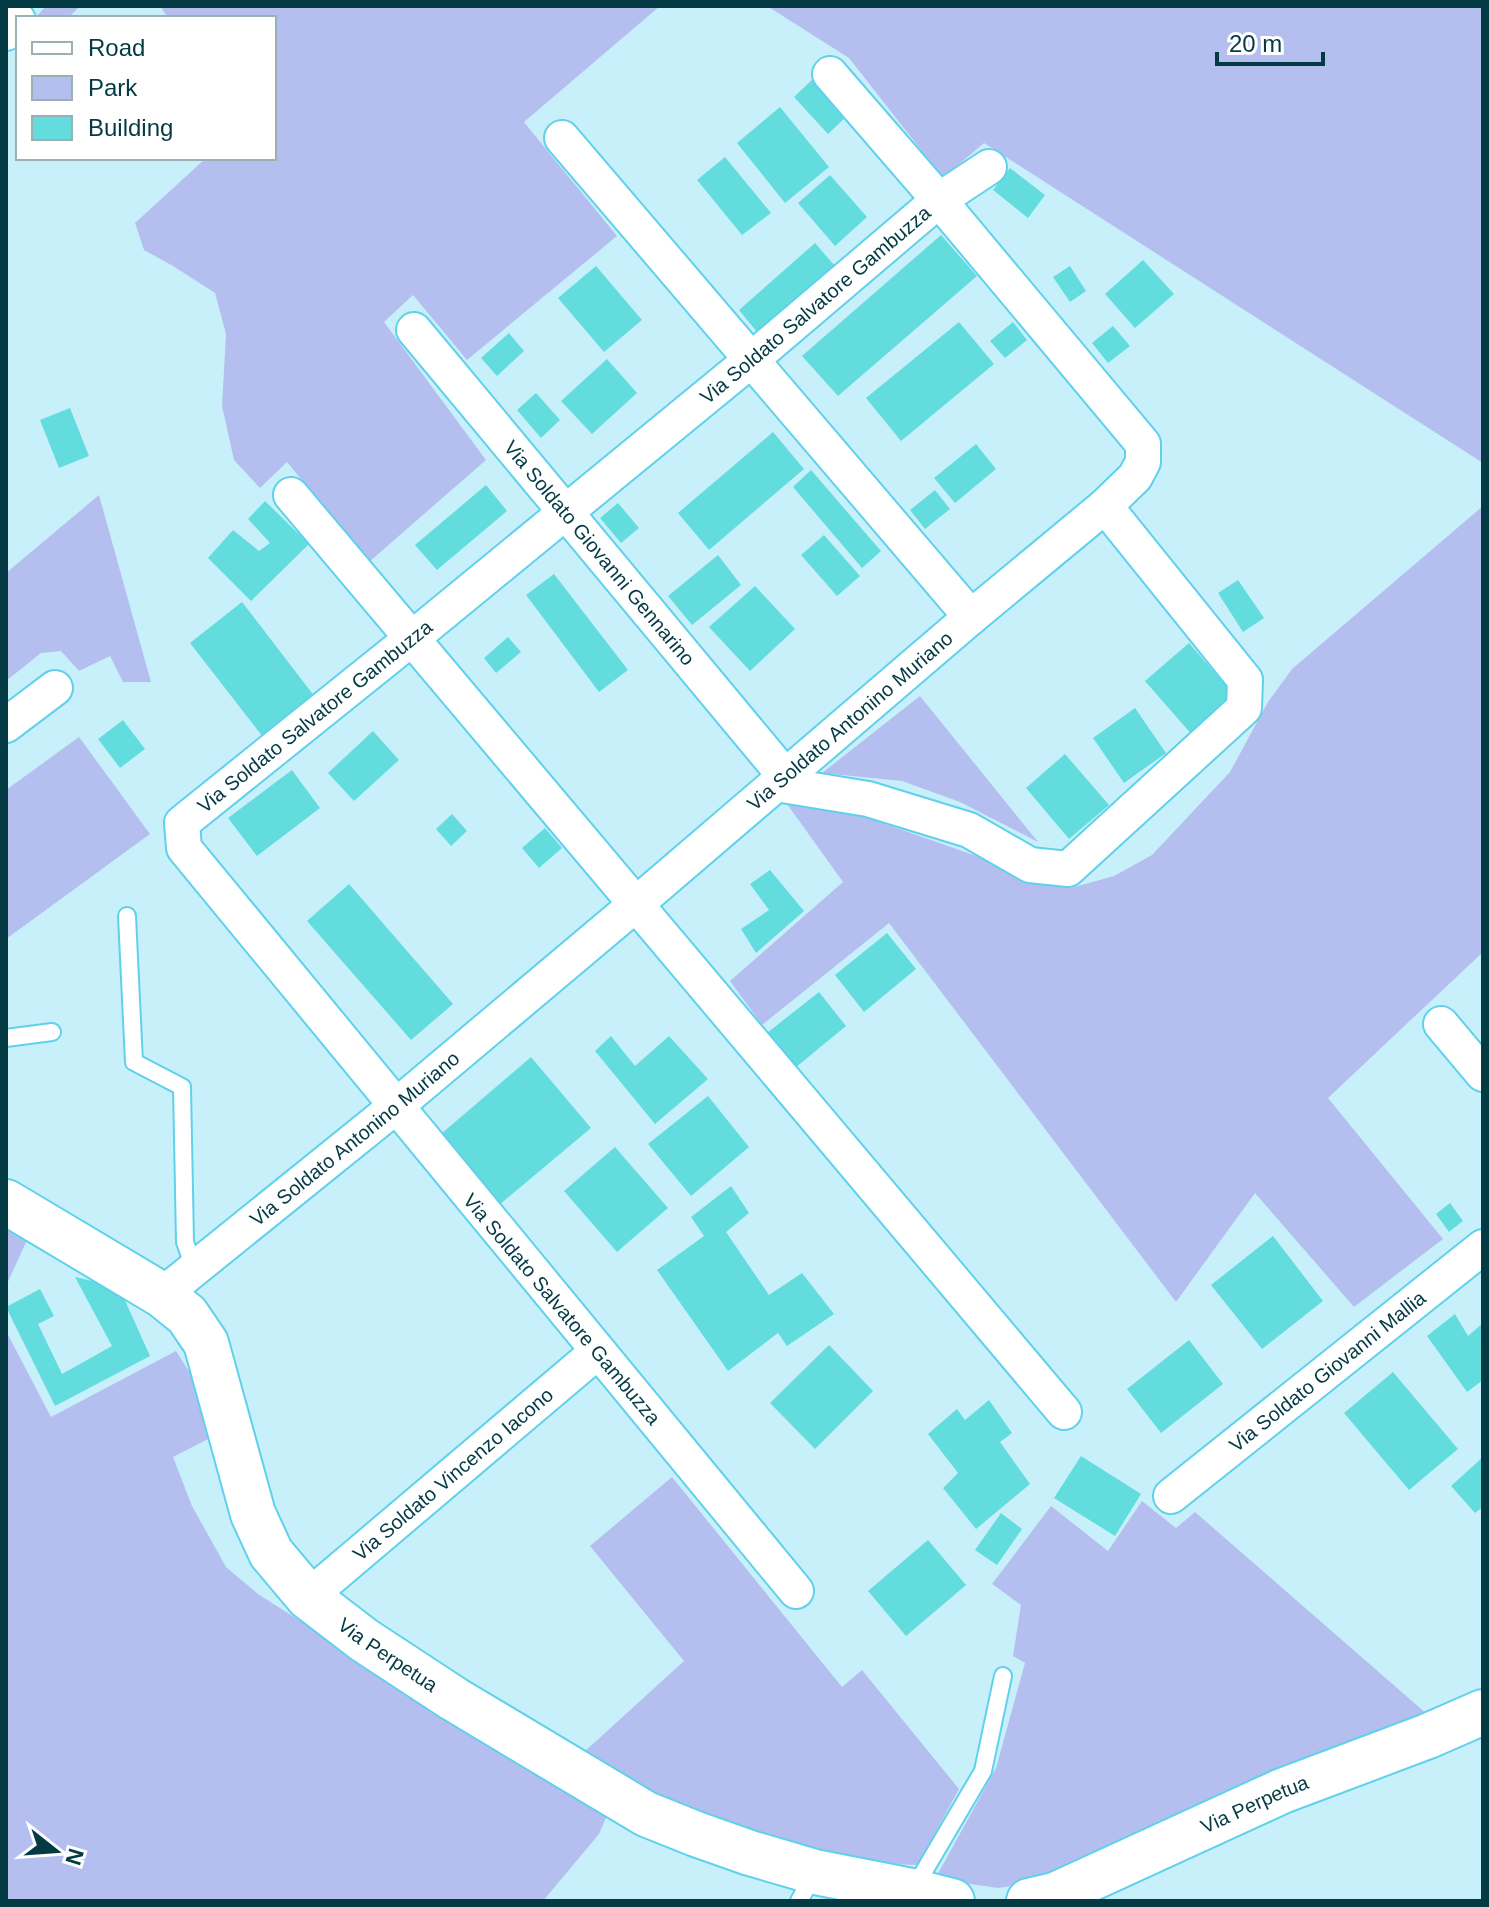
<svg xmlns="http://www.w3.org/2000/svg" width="1489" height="1907" font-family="Helvetica,sans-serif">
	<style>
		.green { fill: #b5bfef }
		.building { fill: #63dcdd }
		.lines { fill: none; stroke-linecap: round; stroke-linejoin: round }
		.lane-casing { stroke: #5fd1eb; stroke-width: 20 }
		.street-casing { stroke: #5fd1eb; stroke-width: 38 }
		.secondary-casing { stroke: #5fd1eb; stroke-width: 48 }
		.lane { stroke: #fff; stroke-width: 16 }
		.street { stroke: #fff; stroke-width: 34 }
		.secondary { stroke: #fff; stroke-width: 44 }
		.labels { text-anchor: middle; stroke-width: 6; stroke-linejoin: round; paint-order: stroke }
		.street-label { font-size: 20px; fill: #043a44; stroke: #fff }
	</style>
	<rect width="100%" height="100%" fill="#c8f0fb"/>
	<path class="green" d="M46 6H80L68 18H35Z
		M160 6H660L524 122 617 236 467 360 413 295 384 322 486 460 369 562 287 462 260 488 234 460 222 406 226 334 215 293 173 266 144 250 135 223 206 158H274V18H168Z
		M767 6H1483V463L984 143 943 178 849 58Z
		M99 495 151 682H123L110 656 79 671 61 651 41 653 6 681V573Z
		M1483 506V952L1328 1098 1443 1239 1354 1307 1255 1193 1176 1302 889 923 762 1025 730 981 843 882 787 804 851 812 991 861 1033 882 1071 888 1114 876 1152 855 1230 772 1268 702 1292 669Z
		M920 696 1038 842 960 802 902 781 822 773Z
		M79 737 150 834 6 939V790Z
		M6 1223 28 1238 6 1286Z
		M6 1331 51 1417 176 1351 197 1384 210 1438 173 1457 192 1506 226 1567 258 1594 410 1691 516 1764 608 1813 599 1834 543 1901H6Z
		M672 1477 842 1687 862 1670 959 1789 918 1865 853 1863 667 1803 583 1753 684 1661 590 1546Z
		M1142 1501 1176 1528 1195 1512 1428 1715 1252 1780 1028 1884 998 1888 935 1879 996 1768 1025 1663 1013 1656 1021 1605 992 1584 1051 1506 1108 1551Z"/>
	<path class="building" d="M814 78 848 115 828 134 794 97Z
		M780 107 829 167 785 203 737 143Z
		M725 157 771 213 742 235 697 180Z
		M1010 168 1045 195 1028 218 993 190Z
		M830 175 867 217 835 246 798 203Z
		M941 235 977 276 838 396 802 356Z
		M815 243 835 266 757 332 739 310Z
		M1143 260 1174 294 1135 328 1105 294Z
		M596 266 642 320 604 352 558 298Z
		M1070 266 1086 291 1070 302 1053 277Z
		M959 322 994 364 901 441 866 398Z
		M1013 322 1027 340 1005 358 990 341Z
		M1113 326 1130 346 1108 363 1092 343Z
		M509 333 524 351 497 376 481 358Z
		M607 359 637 393 592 434 561 401Z
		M536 393 560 420 541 438 517 410Z
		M70 408 89 456 59 468 40 420Z
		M773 432 804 469 709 550 678 513Z
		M976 444 996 469 955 503 934 478Z
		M811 470 881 551 862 568 793 487Z
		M486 485 507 511 437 570 415 545Z
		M935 490 950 509 925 529 910 510Z
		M265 501 309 544 251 601 208 558 233 530 259 551 270 543 248 519Z
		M618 503 639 528 621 543 600 518Z
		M824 535 860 576 837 596 801 555Z
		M718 555 741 585 692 625 668 596Z
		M554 574 628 670 599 692 526 595Z
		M1238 580 1264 618 1243 632 1218 593Z
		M755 586 795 629 750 671 709 627Z
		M242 602 315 697 263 737 190 643Z
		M508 637 521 652 496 673 484 658Z
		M1189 643 1236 697 1193 736 1145 681Z
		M1135 708 1166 753 1124 783 1093 738Z
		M123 720 145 749 120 768 98 739Z
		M373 731 399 760 354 801 328 773Z
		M1065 754 1109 805 1069 839 1026 788Z
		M292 770 320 808 257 856 228 818Z
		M452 814 467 831 451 846 436 829Z
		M545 828 562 848 539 868 522 848Z
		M770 870 804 911 756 953 741 929 769 910 750 884Z
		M349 884 453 1004 411 1040 307 921Z
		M887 933 916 969 864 1012 835 975Z
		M819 992 846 1026 795 1068 767 1033Z
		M611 1036 635 1066 669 1036 708 1079 655 1124 595 1051Z
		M531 1057 591 1128 499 1205 441 1134Z
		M708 1096 749 1147 691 1196 648 1144Z
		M615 1147 668 1208 617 1252 564 1191Z
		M731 1186 749 1213 726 1232 769 1295 802 1273 834 1314 787 1346 778 1333 728 1371 657 1270 704 1236 691 1217Z
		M1450 1203 1463 1221 1449 1232 1436 1214Z
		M1273 1236 1323 1301 1262 1349 1211 1285Z
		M75 1277 119 1287 150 1356 55 1406 6 1307 40 1289 54 1316 38 1324 62 1374 112 1346Z
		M1455 1314 1468 1336 1483 1323V1380L1467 1392 1427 1336Z
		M1189 1340 1223 1384 1161 1433 1127 1389Z
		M829 1345 873 1391 815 1449 770 1403Z
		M1393 1372 1458 1449 1409 1490 1344 1413Z
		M989 1400 1012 1433 1000 1442 1030 1484 976 1529 943 1488 958 1473 928 1434 957 1409 965 1420Z
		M1081 1456 1141 1494 1115 1536 1054 1498Z
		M1483 1457V1507L1475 1513 1451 1486Z
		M1001 1513 1022 1529 997 1565 975 1550Z
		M928 1540 966 1585 906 1636 868 1591Z"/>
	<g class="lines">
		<g class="lane-casing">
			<path id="lane" d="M127 916 134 1062 182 1087 185 1242 194 1268
				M6 1038 52 1032
				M913 1890 983 1771 1003 1676
				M799 1901 814 1874"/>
		</g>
		<g class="street-casing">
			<g id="street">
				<path d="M6 33 18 20"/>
				<path d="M562 138 971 617"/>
				<path id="s1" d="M414 330 785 776"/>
				<path d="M291 495 1064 1412"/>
				<path d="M6 725 55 688"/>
				<path d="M776 784 868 799 969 830 1030 865 1068 869 1244 708 1245 680 1105 506"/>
				<path d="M1441 1024 1483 1074"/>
				<path id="s2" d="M162 1295 395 1107 635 905 971 617 1105 506 1135 477 1143 462V444L939 200 830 74"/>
				<path id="s3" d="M1171 1496 1483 1247"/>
				<path id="s4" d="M796 1591 184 848 182 823 411 639 751 360 939 200 989 167"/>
				<path id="s5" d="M308 1597 597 1352"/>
			</g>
		</g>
		<g class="secondary-casing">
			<g id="secondary">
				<path id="s6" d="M6 1202 162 1295 187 1315 206 1343 253 1514 271 1553 308 1597 364 1640 454 1699 646 1814 696 1834 750 1853 815 1872 912 1891 952 1901"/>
				<path id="s7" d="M1029 1901 1055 1895 1282 1791 1428 1736 1483 1712"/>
			</g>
		</g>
		<use href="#lane" class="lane"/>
		<use href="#street" class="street"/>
		<use href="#secondary" class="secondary"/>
	</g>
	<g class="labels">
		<g class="street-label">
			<text dy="7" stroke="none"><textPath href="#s4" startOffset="1806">Via Soldato Salvatore Gambuzza</textPath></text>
			<text dy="7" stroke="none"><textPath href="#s1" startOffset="290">Via Soldato Giovanni Gennarino</textPath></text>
			<text dy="7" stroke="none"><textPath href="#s4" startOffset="1158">Via Soldato Salvatore Gambuzza</textPath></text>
			<text dy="7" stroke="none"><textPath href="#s2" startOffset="896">Via Soldato Antonino Muriano</textPath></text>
			<text dy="7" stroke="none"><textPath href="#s2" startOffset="248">Via Soldato Antonino Muriano</textPath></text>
			<text transform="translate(562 1309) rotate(50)" y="7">Via Soldato Salvatore Gambuzza</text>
			<text dy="7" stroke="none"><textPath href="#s3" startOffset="200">Via Soldato Giovanni Mallia</textPath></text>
			<text dy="7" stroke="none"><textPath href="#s5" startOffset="190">Via Soldato Vincenzo Iacono</textPath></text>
			<text dy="7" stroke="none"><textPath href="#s6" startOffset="624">Via Perpetua</textPath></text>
			<text dy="7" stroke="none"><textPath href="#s7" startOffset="246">Via Perpetua</textPath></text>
		</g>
	</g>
	<rect width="1489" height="1907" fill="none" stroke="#043a44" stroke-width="16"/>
	<rect x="16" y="16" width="260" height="144" fill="#ffffff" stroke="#9bb0b4" stroke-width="2"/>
	<rect x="32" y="42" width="40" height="12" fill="#ffffff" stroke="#9bb0b4" stroke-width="2"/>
	<text x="88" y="56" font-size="24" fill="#043a44">Road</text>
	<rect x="32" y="76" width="40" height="24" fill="#b5bfef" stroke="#9bb0b4" stroke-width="2"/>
	<text x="88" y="96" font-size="24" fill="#043a44">Park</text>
	<rect x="32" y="116" width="40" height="24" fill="#63dcdd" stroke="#9bb0b4" stroke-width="2"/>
	<text x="88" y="136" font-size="24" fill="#043a44">Building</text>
	<g transform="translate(56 1851) rotate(107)" stroke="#ffffff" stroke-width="6" paint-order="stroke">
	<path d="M0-6L14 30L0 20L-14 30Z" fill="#043a44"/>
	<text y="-12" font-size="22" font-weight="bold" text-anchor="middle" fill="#043a44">N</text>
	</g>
	<path d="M1217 52v12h106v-12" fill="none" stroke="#043a44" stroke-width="4"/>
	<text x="1229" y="52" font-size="24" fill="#043a44" stroke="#ffffff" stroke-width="6" paint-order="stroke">20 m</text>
</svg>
